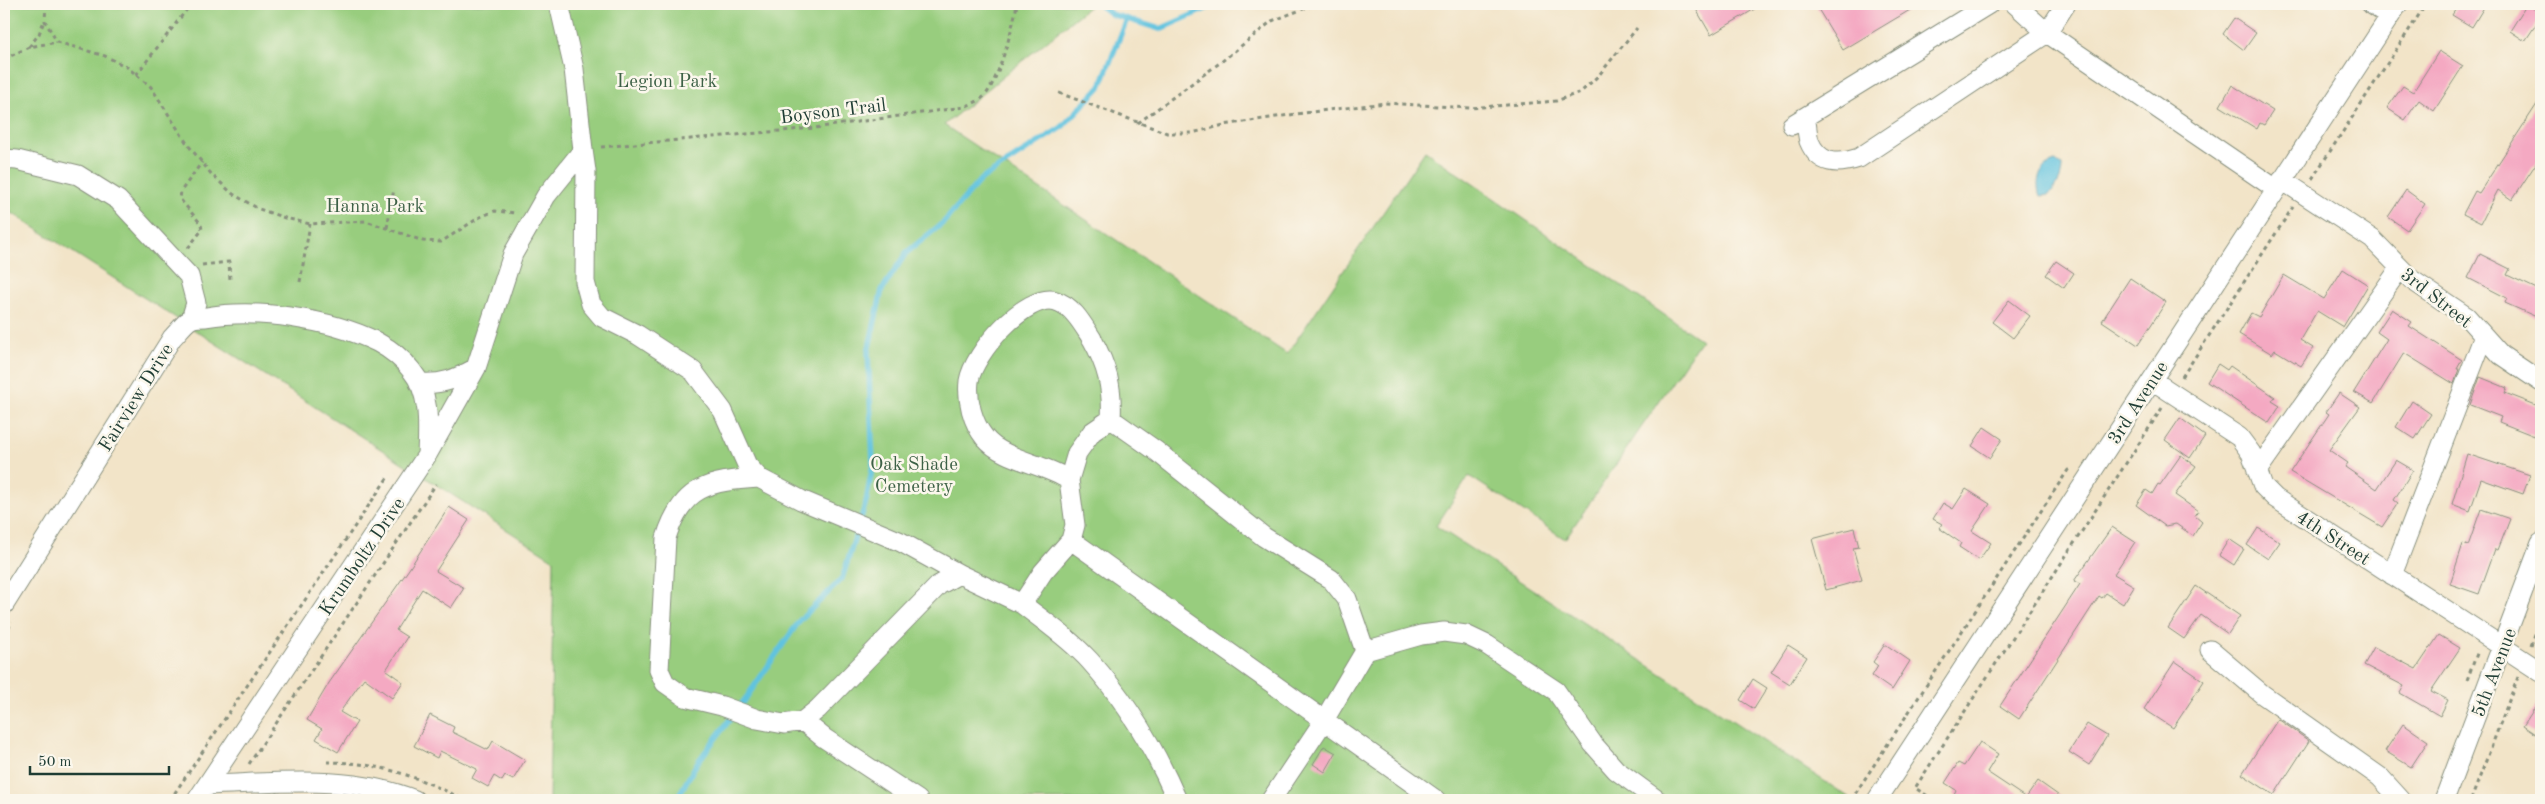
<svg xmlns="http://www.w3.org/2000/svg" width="2545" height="804" font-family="'Old Standard TT',serif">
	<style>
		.green { fill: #98cd7e; stroke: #5c8559 }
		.water { fill: #61c3df; stroke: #40808a }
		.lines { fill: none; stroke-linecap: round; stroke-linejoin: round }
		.stream { stroke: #61c3df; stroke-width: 5.5 }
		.building { fill: #f4a9c2 }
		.minor-casing { stroke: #88907e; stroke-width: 21 }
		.path { stroke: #88907e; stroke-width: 3; stroke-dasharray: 4 4; stroke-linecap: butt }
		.minor { stroke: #fff; stroke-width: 19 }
		.labels { text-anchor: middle; stroke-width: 5; stroke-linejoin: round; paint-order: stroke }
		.park-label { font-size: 19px; fill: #3d6146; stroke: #fbf7ec }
		.street-label { font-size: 19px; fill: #1f3d34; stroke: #fbf7ec }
	</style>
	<rect width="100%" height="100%" fill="#fbf7ec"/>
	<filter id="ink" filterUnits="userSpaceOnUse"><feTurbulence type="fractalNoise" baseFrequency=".02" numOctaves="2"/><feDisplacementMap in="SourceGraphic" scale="10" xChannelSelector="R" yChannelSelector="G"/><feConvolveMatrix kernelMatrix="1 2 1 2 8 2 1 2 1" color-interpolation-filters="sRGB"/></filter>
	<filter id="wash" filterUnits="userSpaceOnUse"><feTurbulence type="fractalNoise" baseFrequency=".0096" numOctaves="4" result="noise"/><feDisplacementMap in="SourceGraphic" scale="20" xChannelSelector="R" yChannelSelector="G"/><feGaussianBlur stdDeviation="1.12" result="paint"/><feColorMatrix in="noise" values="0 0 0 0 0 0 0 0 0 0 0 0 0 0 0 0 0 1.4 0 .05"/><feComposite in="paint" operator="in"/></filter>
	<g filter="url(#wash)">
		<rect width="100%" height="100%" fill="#f2e4c8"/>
		<path class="green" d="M4 4H1092L944 125 1287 354 1425 151 1701 340 1565 539 1469 476 1436 526 1850 798 1848 800H549L554 560 4 208Z"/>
		<path class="water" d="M2055 162 2062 165C2062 179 2058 185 2049 195L2040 196C2035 182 2039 167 2055 162Z"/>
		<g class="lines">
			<path class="stream" d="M1098 4 1111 14 1160 29 1217 4
				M676 800 697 763 746 698 800 620 842 579 866 502 873 464 868 352 882 290 906 253 944 222 980 180 1062 127 1100 87 1127 19"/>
		</g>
		<g id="blocks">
			<path class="building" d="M1693 4H1763L1711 35Z
				M1815 4H1920L1843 50Z
				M2459 4H2486L2472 27 2452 15Z
				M2527 4 2541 14V17L2525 41 2510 31Z
				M2234 18 2256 33 2244 50 2223 34Z
				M2439 51 2463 66 2434 111 2419 100 2405 120 2387 108 2403 86 2413 92Z
				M2232 85 2273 111 2264 125 2260 123 2257 129 2220 106Z
				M2541 98V156L2512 200 2498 190 2481 223 2463 214 2475 191 2479 193Z
				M2406 190 2425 204 2407 230 2388 217Z
				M2480 254 2510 269 2507 275 2541 291V319L2505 303 2507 298 2468 278Z
				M2056 261 2074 273 2064 288 2046 275Z
				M2343 269 2368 285 2343 327 2317 311 2300 340 2313 348 2301 366 2275 350 2272 354 2239 334 2251 313 2259 317 2284 275 2324 299Z
				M2130 278 2166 302 2138 345 2102 321Z
				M2009 300 2030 316 2013 338 1992 322Z
				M2392 309 2412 322 2409 326 2462 360 2457 369H2459L2454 384 2404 353 2373 403 2354 392 2387 339 2377 332Z
				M2218 364 2227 370 2230 366 2275 397 2272 401 2280 406 2269 423 2207 382Z
				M2480 377 2507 388 2505 393 2541 407V426L2537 437 2499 422 2501 417 2470 405Z
				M2339 393 2360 407 2329 450 2348 463 2345 467 2377 489 2396 460 2413 470 2394 500 2398 503 2382 527 2290 472 2329 414 2326 412Z
				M2412 401 2431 414 2415 439 2396 427Z
				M2180 418 2205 436 2190 458 2165 440Z
				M1984 427 2002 439 1990 458 1972 446Z
				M2467 454 2530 475 2523 494 2481 479 2470 511 2452 504Z
				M2181 455 2196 466 2175 495 2198 511 2195 516 2202 522 2193 536 2176 524 2165 526 2136 505 2146 490 2152 494 2158 484 2160 485Z
				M1966 489 1990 504 1972 531 1991 543 1979 560 1959 547 1961 543 1939 528 1942 524 1933 519 1943 503 1953 509Z
				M449 507 469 520 436 571 464 588 451 608 422 589 396 630 407 637 386 670 403 682 392 698 364 678 340 712 357 722 338 752 316 739 322 729 307 720 329 683 409 569Z
				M2481 509 2510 519 2498 550 2495 549 2479 594 2450 584 2463 544 2468 546Z
				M2112 527 2135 542 2114 574 2134 586 2123 604 2106 593 2102 598 2099 596 2019 719 2000 706 2080 584 2074 581Z
				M1854 528 1859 547 1853 548 1862 580 1826 590 1812 539Z
				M2258 528 2280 542 2268 559 2247 545Z
				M2229 539 2244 549 2234 565 2219 555Z
				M2196 586 2240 616 2228 634 2201 615 2184 639 2168 628Z
				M2439 635 2460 648 2431 691 2448 700 2440 716 2400 693 2404 686 2364 665 2374 647 2416 669Z
				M1885 644 1910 661 1892 690 1872 676 1878 666 1873 662Z
				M1788 645 1807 657 1790 684 1771 672Z
				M2175 661 2204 681 2173 728 2144 709Z
				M1753 679 1767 688 1754 709 1740 700Z
				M2541 698V738L2523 726Z
				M430 715 454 727 452 732 488 750 493 741 525 760 513 780 505 776 502 781 494 776 488 787 472 778 477 769 440 751 437 758 414 746Z
				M2278 719 2309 741 2274 795 2242 774Z
				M2087 724 2107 736 2089 765 2069 752Z
				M2403 724 2428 741 2411 767 2385 751Z
				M1980 742 1998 754 1987 772 2026 798 2038 781 2065 800H1963L1954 794 1956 790 1945 783 1958 763 1964 766Z
				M1324 746 1336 753 1325 772 1313 764Z"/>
		</g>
	</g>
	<g filter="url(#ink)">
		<use href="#blocks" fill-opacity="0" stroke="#88907e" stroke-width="1"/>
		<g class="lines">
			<g class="minor-casing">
				<path id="minor" d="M559 4 574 69 583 150 586 171 585 282 591 304 602 317 638 335 693 371 723 411 747 465 759 478 801 500 901 542 959 574 939 585 818 709 803 721 784 724 757 719 722 706 685 697 665 683 659 670 666 538C682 486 709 481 759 478
					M2015 4 2047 33 2276 189
					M2371 4 2390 16
					M1805 117C1807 125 1807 133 1809 141 1819 165 1837 165 1859 158L2047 33 2066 4
					M1792 125 1989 4
					M4 159 17 160 78 175 118 200 189 276 196 303 191 319
					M2282 180 2372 239 2412 280 2467 317 2501 355 2541 382
					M2152 380 2239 437 2251 453 2263 486 2275 498 2541 672
					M419 383C442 385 456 379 476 368
					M1111 419 1092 432 1077 453 1069 480 1075 525 1071 540 1043 572 1022 604C1045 622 1070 639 1090 661 1127 702 1155 749 1177 800
					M428 453 476 368 513 254 546 196 583 150
					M2257 471 2400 268
					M1069 480C1043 463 1003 460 985 438 972 422 967 400 969 381 973 354 1026 292 1056 301 1073 306 1083 325 1092 339 1107 366 1113 388 1111 419L1155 450 1264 537 1331 579 1347 599 1365 651
					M1071 540 1436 800
					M959 574 1022 604
					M2392 575 2484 336
					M4 605 172 338C178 332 185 322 191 319 195 317 202 317 206 317 257 308 330 319 377 342 390 349 403 359 412 371 431 394 428 427 427 455L197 800
					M2210 650 2262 694 2380 777 2401 800
					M803 721 824 738 918 800
					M207 785C277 783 350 774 415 800
					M1271 800 1323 722 1365 651 1421 635 1444 632 1466 635 1487 645 1556 691 1593 744 1616 770 1657 800
					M1877 800 2398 4
					M2444 800 2541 543"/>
			</g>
			<path class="path" d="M46 4 45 21 57 42
				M29 47 39 34 44 21
				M4 59 29 47 57 42 105 56 127 67 151 87 188 145 212 175 233 194 259 209 285 218 310 224 366 221 423 241 441 242 480 217 495 211 516 213
				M136 75 191 4
				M1059 93 1167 133H1192L1224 125 1296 114 1385 103 1470 108 1556 101 1581 92 1599 75 1637 28
				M1138 123 1221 62 1272 21 1316 4
				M601 147 814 128 964 107C973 103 981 101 987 93 1000 74 1013 27 1017 4
				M2312 179 2426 4
				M387 228 394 189
				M188 248 202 230 201 224 180 199 181 191 202 162
				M202 265 229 262 230 280
				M300 282 310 224
				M2182 377 2293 207
				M4 636 12 622
				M2531 645 2541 618
				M2467 680 2478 651
				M327 762C378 762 420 777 464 800
				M249 764 436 484
				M170 800 388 477
				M1851 800 2068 470 2072 468
				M1934 800 1915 788 2162 408
				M2471 800 2518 677"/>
			<use href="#minor" class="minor"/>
		</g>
	</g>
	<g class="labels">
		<g class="park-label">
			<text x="667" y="87">Legion Park</text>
			<text x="375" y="212">Hanna Park</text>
			<text x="914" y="470">Oak Shade<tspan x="914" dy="22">Cemetery</tspan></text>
		</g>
		<g class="street-label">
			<text transform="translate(833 110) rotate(-7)" y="7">Boyson Trail</text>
			<text transform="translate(2437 297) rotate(38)" y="7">3rd Street</text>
			<text transform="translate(135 397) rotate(-58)" y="7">Fairview Drive</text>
			<text transform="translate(2137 402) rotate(-57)" y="7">3rd Avenue</text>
			<text transform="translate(2334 537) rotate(33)" y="7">4th Street</text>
			<text transform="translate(361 556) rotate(-56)" y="7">Krumboltz Drive</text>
			<text transform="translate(2493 672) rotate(-69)" y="7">5th Avenue</text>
		</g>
	</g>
	<rect width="2545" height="804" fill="none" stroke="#fbf7ec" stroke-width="20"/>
	<path d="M30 766v8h139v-8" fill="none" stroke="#1f3d34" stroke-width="2.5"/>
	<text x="38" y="766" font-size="15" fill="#1f3d34" stroke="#fbf7ec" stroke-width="4" paint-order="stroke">50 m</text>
</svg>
